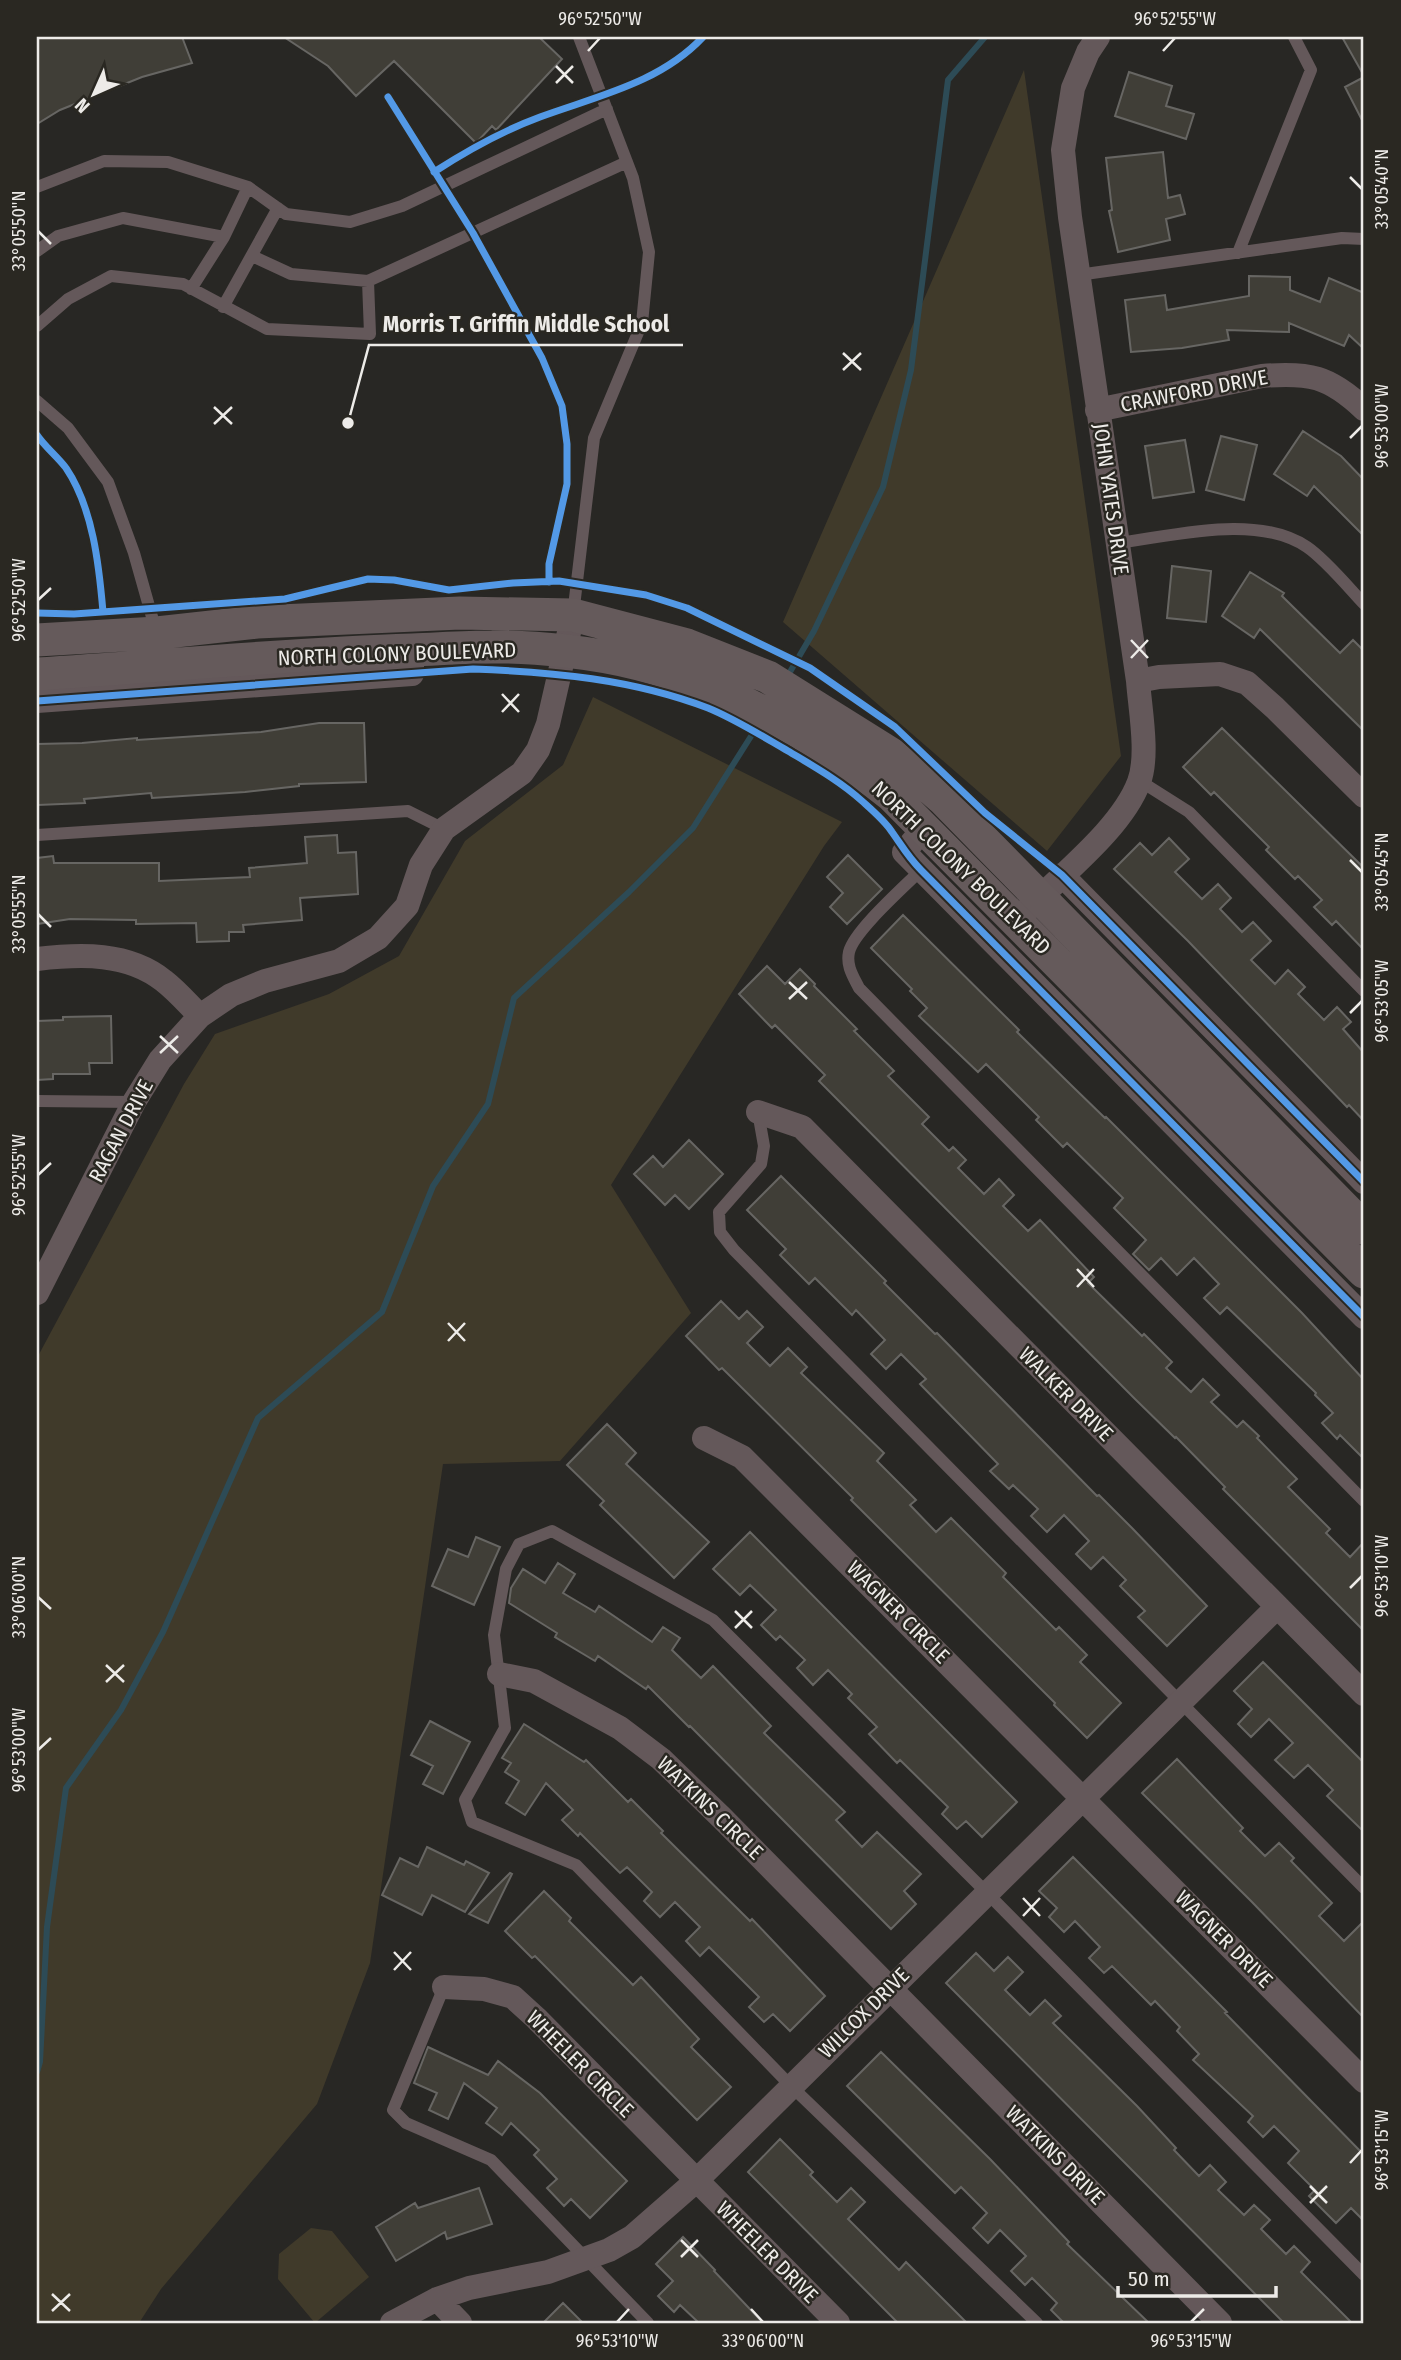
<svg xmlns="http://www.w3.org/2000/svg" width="1401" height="2360" font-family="'Fira Sans Condensed',sans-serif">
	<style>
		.green { fill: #403a2a }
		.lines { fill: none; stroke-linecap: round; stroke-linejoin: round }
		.stream { stroke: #2d4b56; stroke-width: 6 }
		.building { fill: #403e37; stroke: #676663; stroke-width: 2 }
		.lane { stroke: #64585a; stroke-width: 12 }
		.street { stroke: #64585a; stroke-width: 24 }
		.secondary { stroke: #655a5b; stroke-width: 33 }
		.cycleway-casing { stroke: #2a2822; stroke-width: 11 }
		.cycleway { stroke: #5399e6; stroke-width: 7 }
		.ticks { fill: none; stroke: #edebe8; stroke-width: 2.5 }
		.labels { text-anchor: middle; stroke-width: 5; stroke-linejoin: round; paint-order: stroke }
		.street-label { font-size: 21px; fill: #edebe8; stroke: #2a2822 }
		.leader { fill: none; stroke: #edebe8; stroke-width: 2.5 }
		.callout-dot { fill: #edebe8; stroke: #2a2822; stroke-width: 2.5 }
		.callout-label { font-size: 23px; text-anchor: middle; font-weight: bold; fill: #edebe8; stroke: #2a2822; stroke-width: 5; stroke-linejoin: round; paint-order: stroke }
		.neatline { fill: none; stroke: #edebe8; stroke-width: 2.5 }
		.ticks-label { font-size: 18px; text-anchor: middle; fill: #edebe8 }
	</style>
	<rect width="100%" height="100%" fill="#282724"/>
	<path class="green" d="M1024 70 1121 756 1047 851 783 622Z
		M593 697 842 822 824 846 611 1185 691 1313 560 1461 443 1464 370 1963 317 2104 161 2289 139 2323H37V1358L184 1084 215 1034 329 994 399 956 465 841 563 765Z
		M311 2228 332 2231 369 2277 315 2323 278 2279 279 2254Z"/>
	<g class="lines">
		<path class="stream" d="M787 677 814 631 883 487 911 370 948 80 985 37
			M37 2072 40 2062 47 1927 66 1788 121 1710 163 1632 258 1418 382 1312 433 1186 488 1104 514 998 629 892 693 828 760 722"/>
	</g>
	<path class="building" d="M37 37H182L192 63 142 77 60 110 37 124Z
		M284 37H539L562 59 496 130 492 126 476 143 394 61 356 96 328 66Z
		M1342 37H1364V76Z
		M1129 72 1172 86 1166 106 1194 114 1186 139 1115 116Z
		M1364 77V124L1345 87Z
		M1163 152 1168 198 1180 195 1185 214 1166 219 1170 240 1118 252 1109 211 1112 210 1106 158Z
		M1249 276 1290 277V290L1320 302 1329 278 1364 293V349L1349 335 1344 346 1289 323V332L1227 330 1229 340 1182 348 1131 352 1125 300 1165 295 1167 310 1249 296Z
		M1303 431 1341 456 1364 480V536L1314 486 1307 496 1274 474Z
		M1221 436 1257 445 1244 500 1206 490Z
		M1185 440 1194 492 1153 498 1145 446Z
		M1172 566 1211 571 1206 622 1167 618Z
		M1250 572 1284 593 1282 596 1340 653 1353 640 1364 651V731L1260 629 1254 638 1222 616Z
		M319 723H364L366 782 299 784V786L245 792 152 798 151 793 84 799 85 803 38 805 37 744 82 743 137 738V740L261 732Z
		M1222 728 1364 868V950L1336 921 1332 925 1314 907 1322 900 1298 876 1295 879 1266 850 1269 847 1214 792 1211 795 1183 767Z
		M337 835 338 853 356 852 358 894 300 898 302 920 243 925 244 932H229V941L197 942 196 923 136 924V920L70 919 37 924V858L53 856 54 863H159V881L250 877 249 868 307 863 305 837Z
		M1169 838 1189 859 1175 872 1202 899 1218 884 1231 898 1220 909 1242 932 1253 922 1271 941 1251 960 1275 984 1288 970 1305 987 1298 994 1324 1020 1337 1007 1351 1022 1343 1029 1364 1053V1121L1349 1105 1347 1107 1188 941 1114 869 1140 843 1152 855Z
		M848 855 882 889 847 924 830 907 843 893 827 877Z
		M903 915 1019 1030 1017 1032 1071 1085 1105 1118 1106 1117 1302 1313 1364 1380V1459L1340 1435 1337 1439 1322 1423 1333 1413 1315 1395 1316 1393 1227 1307 1220 1314 1204 1298 1219 1284 1194 1258 1177 1275 1161 1258 1149 1270 1133 1254 1146 1240 1114 1208 1123 1198 1067 1143 1063 1147 1036 1120 1039 1117 986 1064 978 1072 919 1016 927 1008 910 991 912 989 871 948Z
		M767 966 785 984 800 969 815 984 814 986 857 1029 854 1031 894 1071 888 1076 929 1117 922 1124 949 1151 953 1147 966 1160 958 1168 984 1194 999 1179 1014 1195 1003 1206 1028 1231 1040 1220 1094 1277 1088 1283 1142 1336 1144 1334 1172 1362 1166 1368 1191 1392 1203 1379 1219 1395 1211 1402 1237 1427 1243 1421 1259 1436 1257 1438 1297 1479 1288 1487 1330 1529 1326 1533 1350 1557 1364 1542V1631L1223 1489 1225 1487 1176 1437 1175 1438 1135 1399 819 1081 825 1075 775 1025 772 1028 739 994Z
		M111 1016 112 1063H89L90 1074H53V1079L37 1080V1021L63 1020V1017Z
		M689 1140 723 1174 689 1209 675 1195 665 1205 634 1174 653 1156 663 1167Z
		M781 1176 886 1281 884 1283 935 1334 937 1333 1097 1496 1099 1495 1132 1528 1207 1606 1167 1646 1138 1617 1145 1611 1120 1586 1126 1580 1103 1557 1091 1569 1076 1554 1089 1541 1064 1515 1047 1532 1031 1516 1038 1509 1013 1485 1009 1489 990 1471 998 1464 920 1384 926 1379 901 1354 886 1369 871 1354 885 1340 856 1310 852 1315 815 1278 809 1284 780 1255 786 1249 747 1210Z
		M721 1301 739 1319 747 1311 763 1327 747 1343 770 1366 788 1348 807 1367 801 1373 884 1453 877 1461 916 1500 910 1505 936 1532 951 1518 1006 1573 1003 1577 1056 1630 1059 1627 1087 1655 1080 1662 1121 1703 1087 1738 1054 1705 1055 1703 851 1500 853 1498 722 1368 719 1370 686 1336Z
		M607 1424 636 1453 626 1464 709 1542 674 1578 600 1505 604 1501 567 1465Z
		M750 1532 1017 1802 982 1837 966 1821 957 1829 942 1814 948 1807 900 1760 897 1763 869 1734 877 1727 848 1698 852 1694 828 1670 813 1685 797 1668 805 1660 780 1636 776 1640 761 1625 776 1610 750 1585 740 1595 713 1569Z
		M476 1537 500 1547 474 1605 432 1586 448 1549 468 1557Z
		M558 1563 575 1574 563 1593 595 1612 599 1606 652 1642 663 1627 680 1638 672 1650 701 1678 713 1666 771 1726 764 1733 845 1812 836 1820 862 1847 877 1832 921 1874 904 1891 916 1904 891 1929 690 1726 689 1727 648 1686 646 1689 598 1656 595 1661 555 1637 557 1633 509 1603 511 1588 523 1569 545 1583Z
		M1263 1662 1364 1763V1832L1327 1796 1333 1790 1308 1765 1294 1778 1275 1760 1293 1743 1269 1719 1251 1737 1238 1724 1252 1709 1234 1691Z
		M430 1721 470 1742 443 1794 423 1784 433 1766 411 1755Z
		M524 1724 584 1762 586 1760 628 1802 631 1799 663 1831 661 1833 750 1921 752 1919 825 1996 790 2031 773 2014 764 2022 749 2007 759 1997 709 1947 700 1956 686 1941 700 1927 675 1902 660 1917 644 1901 652 1892 627 1867 620 1873 580 1833 578 1836 562 1820 573 1810 546 1783 525 1815 506 1803 519 1781 505 1772 511 1763 502 1758Z
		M1177 1759 1243 1828 1240 1831 1265 1856 1279 1843 1294 1858 1291 1861 1332 1903 1319 1916 1344 1941 1364 1921V2018L1251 1901 1142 1793Z
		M427 1847 464 1865 466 1861 489 1873 465 1912 432 1895 422 1915 382 1895 400 1858 418 1867Z
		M1073 1857 1227 2012 1225 2013 1364 2155V2221L1351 2208 1336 2223 1309 2196 1315 2190 1288 2163 1299 2151 1274 2126 1263 2137 1248 2122 1253 2116 1193 2060 1199 2054 1177 2031 1180 2027 1155 2001 1151 2005 1112 1966 1104 1973 1089 1958 1100 1947 1075 1921 1064 1932 1049 1917 1057 1908 1039 1891Z
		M510 1873 512 1874 488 1923 469 1914Z
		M544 1891 571 1918 569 1921 633 1985 641 1977 699 2039 691 2047 731 2087 697 2120 535 1956 532 1958 505 1931Z
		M976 1953 994 1971 1008 1957 1023 1972 1005 1990 1030 2015 1045 2000 1061 2016 1053 2023 1137 2106 1176 2148 1174 2150 1199 2176 1210 2165 1226 2182 1218 2190 1244 2215 1254 2205 1270 2220 1261 2229 1286 2254 1294 2246 1310 2262 1301 2272 1352 2323H1284L946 1983Z
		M428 2047 488 2075 498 2061 540 2093 627 2181 590 2218 571 2199 564 2206 547 2188 557 2179 534 2155 539 2150 511 2123 502 2135 486 2123 497 2108 464 2083 448 2119 429 2110 437 2093 414 2083Z
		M881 2052 990 2159 1069 2242 1067 2244 1149 2323H1064L1051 2310 1057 2303 1032 2278 1025 2285 1011 2271 1026 2256 1000 2230 988 2243 973 2228 987 2213 961 2187 955 2193 847 2086Z
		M780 2139 813 2172 810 2175 837 2202 851 2188 865 2202 848 2219 899 2270 906 2262 967 2323H898L748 2172Z
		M479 2188 492 2224 447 2239 445 2232 396 2261 376 2227 415 2203 418 2208Z
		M683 2237 715 2270 714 2271 763 2323H699L680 2305 674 2312 658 2296 673 2281 656 2264Z
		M563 2303 583 2323H543Z"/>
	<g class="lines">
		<path class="lane" d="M37 187 104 161 168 162 248 187 286 214 350 222 402 206 607 109
			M37 251 58 236 123 218 224 237 248 187
			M1238 253 1311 70 1294 37
			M252 256 291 274 368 281
			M1078 275 1342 238 1364 239
			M191 289 224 237
			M223 307 278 208
			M37 326 68 299 111 276 183 284 267 329 370 334 368 281 627 162
			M37 401 68 428 108 482 134 553 156 631
			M1117 543C1174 536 1256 513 1307 547 1326 560 1348 587 1364 604
			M573 615 594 438 642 323 649 252 633 178 579 37
			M1140 781 1189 812 1364 991
			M37 835 408 811 444 829
			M921 870C904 887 854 931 849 952 846 966 853 976 859 988L1364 1501
			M37 1101 134 1102
			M758 1112 764 1146 761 1164 719 1212 720 1232 734 1250 1364 1888
			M444 1987 393 2110 406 2123 491 2160 648 2323
			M1037 2323 791 2086 576 1865 472 1822 465 1800 505 1728 494 1635 506 1569 519 1544 552 1531 713 1620 987 1893 1364 2275"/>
		<path class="street" d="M1097 410 1262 376C1309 372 1329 376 1364 409
			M1138 681 1159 677 1220 674 1247 683 1275 708 1364 796
			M37 701 412 674V650
			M925 827 904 852 1364 1317
			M1062 875 1364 1182
			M1027 910C1062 874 1122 828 1139 782 1149 755 1140 709 1138 681L1070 217 1063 150 1073 88 1088 52 1098 37
			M37 959C80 954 128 952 164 981 177 991 188 1004 200 1016
			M758 1112 802 1127 1364 1694
			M37 1293 134 1102 160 1060 200 1016 231 995 265 981 339 961 378 938 407 906 421 865 444 829 522 773 538 750 548 724 573 615
			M704 1438 742 1457 1364 2081
			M499 1674 534 1681 620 1728 661 1759 722 1818 1220 2323
			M444 1987 484 1989 513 1997 536 2018 838 2323
			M437 2299 460 2323
			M392 2323 437 2299 469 2288 548 2272 609 2250 632 2237 696 2181 1277 1607"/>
		<path class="secondary" d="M37 640 157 633 257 622 460 613 573 615 687 645 768 677 891 754 943 799 1364 1228
			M37 674C162 666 287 654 412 650 439 649 465 647 492 647 534 646 598 653 639 664 729 687 819 738 891 795L1364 1272"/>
		<g class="cycleway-casing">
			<path id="cycleway" d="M388 97 473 233 542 358 562 406 567 444V484L549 564V582
				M434 172C468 150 502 131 540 117 597 96 660 83 703 37
				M37 435C45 447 57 456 66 468 93 508 99 565 103 612
				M37 613 74 614 285 599 368 579 394 580 449 590 513 583 559 581 646 595 687 608 810 668 895 727 985 813 1062 875 1364 1182
				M37 701 473 669C553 672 632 679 708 708 735 719 762 736 788 751 813 766 840 781 862 801 872 810 885 821 892 832 902 846 908 857 921 870L1364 1317"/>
		</g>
		<use href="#cycleway" class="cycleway"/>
	</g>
	<path class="ticks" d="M588 51 600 38M1163 51 1175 38M556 66 573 83M556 83 573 66M1350 177 1362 189M38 231 51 244M843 353 861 370M843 370 861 353M214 407 232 424M214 424 232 407M1350 438 1362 426M38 600 51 588M1131 640 1148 658M1131 658 1148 640M502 694 519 712M502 712 519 694M1350 860 1362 872M38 914 51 927M789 982 807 999M789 999 807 982M1350 1013 1362 1001M160 1036 178 1053M160 1053 178 1036M38 1175 51 1163M1077 1269 1094 1287M1077 1287 1094 1269M448 1323 465 1341M448 1341 465 1323M1350 1588 1362 1576M38 1597 51 1609M735 1611 752 1628M735 1628 752 1611M106 1665 124 1682M106 1682 124 1665M38 1750 51 1738M1023 1898 1040 1916M1023 1916 1040 1898M394 1952 411 1970M394 1970 411 1952M1350 2163 1362 2150M1310 2186 1327 2203M1310 2203 1327 2186M681 2240 698 2257M681 2257 698 2240M52 2294 70 2311M751 2309 763 2322M52 2311 70 2294M617 2322 629 2309M1191 2322 1204 2309"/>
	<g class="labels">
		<g class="street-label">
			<text transform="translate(1194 391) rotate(-11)" y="7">CRAWFORD DRIVE</text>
			<text transform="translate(1111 499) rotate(82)" y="7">JOHN YATES DRIVE</text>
			<text transform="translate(397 654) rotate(-2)" y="7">NORTH COLONY BOULEVARD</text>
			<text transform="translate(961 868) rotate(44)" y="7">NORTH COLONY BOULEVARD</text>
			<text transform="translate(121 1131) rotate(-62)" y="7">RAGAN DRIVE</text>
			<text transform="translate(1066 1394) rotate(45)" y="7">WALKER DRIVE</text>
			<text transform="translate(898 1612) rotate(45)" y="7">WAGNER CIRCLE</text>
			<text transform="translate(710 1808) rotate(44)" y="7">WATKINS CIRCLE</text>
			<text transform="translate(1224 1939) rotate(45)" y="7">WAGNER DRIVE</text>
			<text transform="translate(864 2013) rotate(-45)" y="7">WILCOX DRIVE</text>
			<text transform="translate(580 2064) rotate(45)" y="7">WHEELER CIRCLE</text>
			<text transform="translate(1055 2155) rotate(45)" y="7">WATKINS DRIVE</text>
			<text transform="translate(767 2252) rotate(45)" y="7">WHEELER DRIVE</text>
		</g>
	</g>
	<path class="leader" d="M348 423L369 345H683"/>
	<circle class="callout-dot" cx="348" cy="423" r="7"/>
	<g class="callout-label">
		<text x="526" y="332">Morris T. Griffin Middle School</text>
	</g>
	<rect width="1401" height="2360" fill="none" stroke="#2a2822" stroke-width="77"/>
	<g transform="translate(94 94) rotate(225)" stroke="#2a2822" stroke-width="5" paint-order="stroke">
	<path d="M0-5L12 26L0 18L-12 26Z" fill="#edebe8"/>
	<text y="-10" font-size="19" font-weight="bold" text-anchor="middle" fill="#edebe8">N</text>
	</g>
	<path d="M1118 2286v10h158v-10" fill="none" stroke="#edebe8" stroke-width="3.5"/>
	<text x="1128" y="2286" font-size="21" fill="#edebe8" stroke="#2a2822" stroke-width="5" paint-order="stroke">50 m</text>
	<rect x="38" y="38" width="1324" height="2284" class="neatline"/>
	<g class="ticks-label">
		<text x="600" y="25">96°52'50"W</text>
		<text x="1175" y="25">96°52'55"W</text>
		<text transform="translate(1382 189) rotate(-90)" y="6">33°05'40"N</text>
		<text transform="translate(19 231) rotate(-90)" y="6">33°05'50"N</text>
		<text transform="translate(1382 426) rotate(-90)" y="6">96°53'00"W</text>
		<text transform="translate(19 600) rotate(-90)" y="6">96°52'50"W</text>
		<text transform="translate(1382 872) rotate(-90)" y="6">33°05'45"N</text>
		<text transform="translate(19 914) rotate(-90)" y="6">33°05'55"N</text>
		<text transform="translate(1382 1001) rotate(-90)" y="6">96°53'05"W</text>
		<text transform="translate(19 1175) rotate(-90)" y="6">96°52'55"W</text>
		<text transform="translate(1382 1576) rotate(-90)" y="6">96°53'10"W</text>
		<text transform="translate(19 1597) rotate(-90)" y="6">33°06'00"N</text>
		<text transform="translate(19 1750) rotate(-90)" y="6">96°53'00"W</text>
		<text transform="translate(1382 2150) rotate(-90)" y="6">96°53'15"W</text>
		<text x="617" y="2347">96°53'10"W</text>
		<text x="763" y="2347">33°06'00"N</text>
		<text x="1191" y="2347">96°53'15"W</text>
	</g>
</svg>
